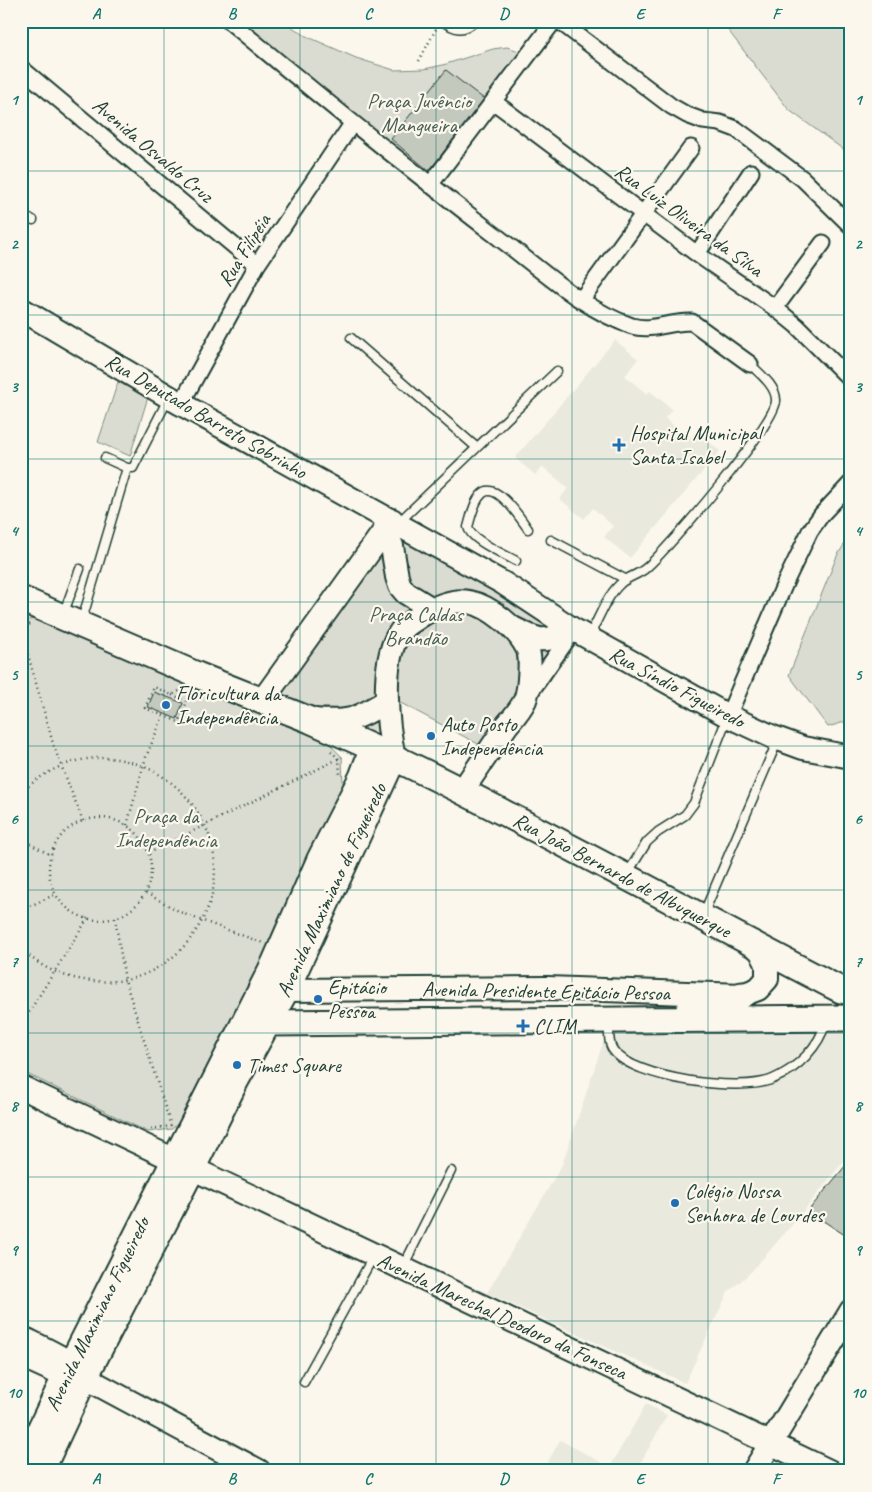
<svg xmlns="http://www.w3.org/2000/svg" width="872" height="1492" font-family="Caveat,sans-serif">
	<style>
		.built { fill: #eae9de }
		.green { fill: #dbdcd1; stroke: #7d8c82 }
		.building { fill: #c4c9be; stroke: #1f3d34 }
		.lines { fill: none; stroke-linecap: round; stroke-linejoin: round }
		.lane-casing { stroke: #1f3d34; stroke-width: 11 }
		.street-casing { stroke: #1f3d34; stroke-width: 19 }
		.secondary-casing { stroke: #1f3d34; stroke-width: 26 }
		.primary-casing { stroke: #1f3d34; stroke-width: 29 }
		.path { stroke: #1f3d34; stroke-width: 2.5; stroke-dasharray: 1 4; stroke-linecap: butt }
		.lane { stroke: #fbf7ec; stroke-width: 8 }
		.street { stroke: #fbf7ec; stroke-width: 15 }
		.secondary { stroke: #fbf7ec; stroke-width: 22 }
		.primary { stroke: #fbf7ec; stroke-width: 25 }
		.grid { fill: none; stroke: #0f766e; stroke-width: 1; stroke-opacity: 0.55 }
		.poi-dot { fill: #1f6fb2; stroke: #fbf7ec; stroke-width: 2 }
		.labels { text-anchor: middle; stroke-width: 4.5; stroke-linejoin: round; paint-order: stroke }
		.park-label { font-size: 21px; fill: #455d53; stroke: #fbf7ec }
		.street-label { font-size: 21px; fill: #1f3d34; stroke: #fbf7ec }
		.poi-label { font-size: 21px; fill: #1f3d34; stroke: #fbf7ec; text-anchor: start }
		.neatline { fill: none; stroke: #0f766e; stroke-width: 2 }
		.grid-label { font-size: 16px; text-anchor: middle; font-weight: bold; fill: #0f766e }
	</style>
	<rect width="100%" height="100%" fill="#fbf7ec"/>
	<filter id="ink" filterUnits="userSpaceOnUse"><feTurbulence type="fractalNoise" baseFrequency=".02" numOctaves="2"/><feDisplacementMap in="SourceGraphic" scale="10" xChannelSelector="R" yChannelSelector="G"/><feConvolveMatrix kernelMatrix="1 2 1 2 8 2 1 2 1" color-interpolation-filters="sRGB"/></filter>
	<g filter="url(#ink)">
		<path class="built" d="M615 340 638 359 625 376 647 394 650 391 672 409 665 418 689 439 696 431 720 451 630 558 604 537 613 526 593 508 584 519 560 499 568 488 543 467 535 475 515 458Z
			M851 1027V1154L843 1162 798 1218 750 1273 728 1292 685 1383 487 1293 562 1165 608 1028Z
			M646 1404 667 1415 636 1471H543L560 1440 610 1467Z"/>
		<path class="green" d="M239 21H283L306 36 356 58 394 70 424 69 443 65 493 49 507 47 522 52 427 175Z
			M721 21H851V155L789 110Z
			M118 382 148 397 130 456 98 442Z
			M392 520 571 628 482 746 395 700 384 743 274 698Z
			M851 534V720L828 727 789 675 837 556Z
			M37 618 323 737 342 757 343 787 314 854 185 1116 172 1129 148 1132 21 1071V625L25 621Z"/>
		<path class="building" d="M446 70 484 99 429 171 391 139Z
			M154 692 183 703 177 719 148 707Z
			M851 1159V1239L808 1211Z"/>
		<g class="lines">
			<g class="lane-casing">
				<path id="lane" d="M442 21C454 29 463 33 475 21
					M21 217 33 220
					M351 338 476 447
					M105 458 127 468H133L168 399
					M399 522 557 371
					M551 540 625 579
					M516 561C504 554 470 540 468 527 471 517 474 501 482 494 496 480 521 519 528 529
					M64 612 80 569
					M82 620 127 468
					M589 637C598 620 606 597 620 584 627 577 638 575 646 568 667 550 777 423 776 400 776 386 760 374 750 364
					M627 874 647 842 658 832 685 815 694 803 727 718
					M703 915 774 749
					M609 1024C609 1032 608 1043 613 1050 633 1079 742 1093 773 1079 797 1069 819 1047 826 1022
					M403 1267 451 1171
					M304 1382 373 1257"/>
			</g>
			<g class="street-casing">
				<path id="street" d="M229 21C319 96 410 170 503 241 543 271 584 310 632 326 652 332 671 321 692 322L750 364
					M559 21 671 106 687 115 703 121 720 123 736 129 803 179 851 226
					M21 68 257 265
					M494 102 697 254 775 308 797 326 851 380
					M430 185 554 21
					M697 254 751 172
					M581 300 691 148
					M775 308 823 243
					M181 404 257 265 352 124
					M529 694 574 630
					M728 716 786 581 810 531 822 514 851 483"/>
			</g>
			<g class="secondary-casing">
				<path id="secondary" d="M21 309 181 404 503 583 571 628 728 716 773 737 803 748 851 757
					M384 530 392 546 397 577 400 586 406 593 432 609
					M513 628C539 641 545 645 571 628
					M262 701 392 520
					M313 720C351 723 354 720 387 701
					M394 757C387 725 381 666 397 637 403 626 412 622 422 615 435 607 453 599 469 602 490 606 518 629 527 648 532 657 529 691 525 700 521 709 513 718 507 725 492 747 477 769 462 791
					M286 990 548 988 742 995 758 989 767 979V964L759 948
					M21 1087 829 1471
					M21 1337C47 1350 77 1363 97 1384L259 1471
					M21 1356 69 1378
					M754 1471 851 1311"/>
			</g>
			<g class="primary-casing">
				<path id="primary" d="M21 599 197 675 310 720 373 748
					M688 1012 742 995
					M267 1023 851 1018
					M21 1469 71 1365 274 964 320 859 362 777 373 748C427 772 480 800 533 828 636 881 738 937 841 990L851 992
					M41 1471 82 1383 192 1169 235 1082 286 990 394 757"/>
			</g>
			<path class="path" d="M419 61 436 29
				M21 630 27 625 31 624
				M21 630 54 747 83 821
				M172 695 187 701 179 722 145 708 154 687 172 695 183 689
				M331 751 339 759 340 777
				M21 793C127 691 279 833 186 944 170 963 143 979 118 981 83 984 46 975 21 948
				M49 869a51 51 0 1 1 102 0a51 51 0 1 1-102 0Z
				M127 825 146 757 163 716
				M21 839 51 855
				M149 853 342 757
				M146 893 184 914 263 943
				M21 910 56 894
				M115 918 125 980 171 1126
				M21 1025 88 918
				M151 1129 170 1126"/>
			<use href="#lane" class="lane"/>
			<use href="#street" class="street"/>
			<use href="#secondary" class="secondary"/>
			<use href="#primary" class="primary"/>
		</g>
	</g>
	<path class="grid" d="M164 21V1471M300 21V1471M436 21V1471M572 21V1471M708 21V1471M21 171H851M21 315H851M21 459H851M21 602H851M21 746H851M21 890H851M21 1033H851M21 1177H851M21 1321H851"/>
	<g class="poi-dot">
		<path d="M616.5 437.5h5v5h5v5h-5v5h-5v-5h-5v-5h5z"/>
		<circle cx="166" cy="705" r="5"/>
		<circle cx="431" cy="736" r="5"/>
		<circle cx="318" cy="999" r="5"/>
		<path d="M520.5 1018.5h5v5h5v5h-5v5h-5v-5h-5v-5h5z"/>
		<circle cx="237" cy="1065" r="5"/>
		<circle cx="675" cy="1203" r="5"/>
	</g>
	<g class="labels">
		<g class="park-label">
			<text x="419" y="108">Praça Juvêncio<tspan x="419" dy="24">Mangueira</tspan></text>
			<text x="416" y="621">Praça Caldas<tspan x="416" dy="24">Brandão</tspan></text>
			<text x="166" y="823">Praça da<tspan x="166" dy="24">Independência</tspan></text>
		</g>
		<g class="street-label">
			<text transform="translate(153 150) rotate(40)" y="7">Avenida Osvaldo Cruz</text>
			<text transform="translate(689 220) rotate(36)" y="7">Rua Luiz Oliveira da Silva</text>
			<text transform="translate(244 250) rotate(-58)" y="7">Rua Filipéia</text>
			<text transform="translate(206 416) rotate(30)" y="7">Rua Deputado Barreto Sobrinho</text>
			<text transform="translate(677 687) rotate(28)" y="7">Rua Síndio Figueiredo</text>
			<text transform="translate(622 875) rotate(28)" y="7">Rua João Bernardo de Albuquerque</text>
			<text transform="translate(331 890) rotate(-65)" y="7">Avenida Maximiano de Figueiredo</text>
			<text transform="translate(546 991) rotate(1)" y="7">Avenida Presidente Epitácio Pessoa</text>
			<text transform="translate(97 1314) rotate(-64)" y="7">Avenida Maximiano Figueiredo</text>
			<text transform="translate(502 1316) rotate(25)" y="7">Avenida Marechal Deodoro da Fonseca</text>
		</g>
		<g class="poi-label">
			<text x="630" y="440">Hospital Municipal<tspan x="630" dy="24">Santa Isabel</tspan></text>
			<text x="176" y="700">Floricultura da<tspan x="176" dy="24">Independência</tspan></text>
			<text x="441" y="731">Auto Posto<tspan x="441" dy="24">Independência</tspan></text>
			<text x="328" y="994">Epitácio<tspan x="328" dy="24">Pessoa</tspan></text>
			<text x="534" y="1033">CLIM</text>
			<text x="247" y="1072">Times Square</text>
			<text x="685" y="1198">Colégio Nossa<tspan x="685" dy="24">Senhora de Lourdes</tspan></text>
		</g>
	</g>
	<rect width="872" height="1492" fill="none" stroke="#fbf7ec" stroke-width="55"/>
	<rect x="28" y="28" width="816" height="1436" class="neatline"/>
	<g class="grid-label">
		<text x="96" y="19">A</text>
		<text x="232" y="19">B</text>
		<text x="368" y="19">C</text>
		<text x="504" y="19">D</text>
		<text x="640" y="19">E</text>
		<text x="776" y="19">F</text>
		<text x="14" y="105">1</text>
		<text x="858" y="105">1</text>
		<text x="14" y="249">2</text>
		<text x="858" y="249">2</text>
		<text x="14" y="392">3</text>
		<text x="858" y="392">3</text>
		<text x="14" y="536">4</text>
		<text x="858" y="536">4</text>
		<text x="14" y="680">5</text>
		<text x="858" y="680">5</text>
		<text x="14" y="824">6</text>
		<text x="858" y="824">6</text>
		<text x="14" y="967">7</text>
		<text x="858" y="967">7</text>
		<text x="14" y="1111">8</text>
		<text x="858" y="1111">8</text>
		<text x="14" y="1255">9</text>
		<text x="858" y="1255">9</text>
		<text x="14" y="1398">10</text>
		<text x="858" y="1398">10</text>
		<text x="96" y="1484">A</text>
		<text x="232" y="1484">B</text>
		<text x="368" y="1484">C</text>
		<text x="504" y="1484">D</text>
		<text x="640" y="1484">E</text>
		<text x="776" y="1484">F</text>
	</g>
</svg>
